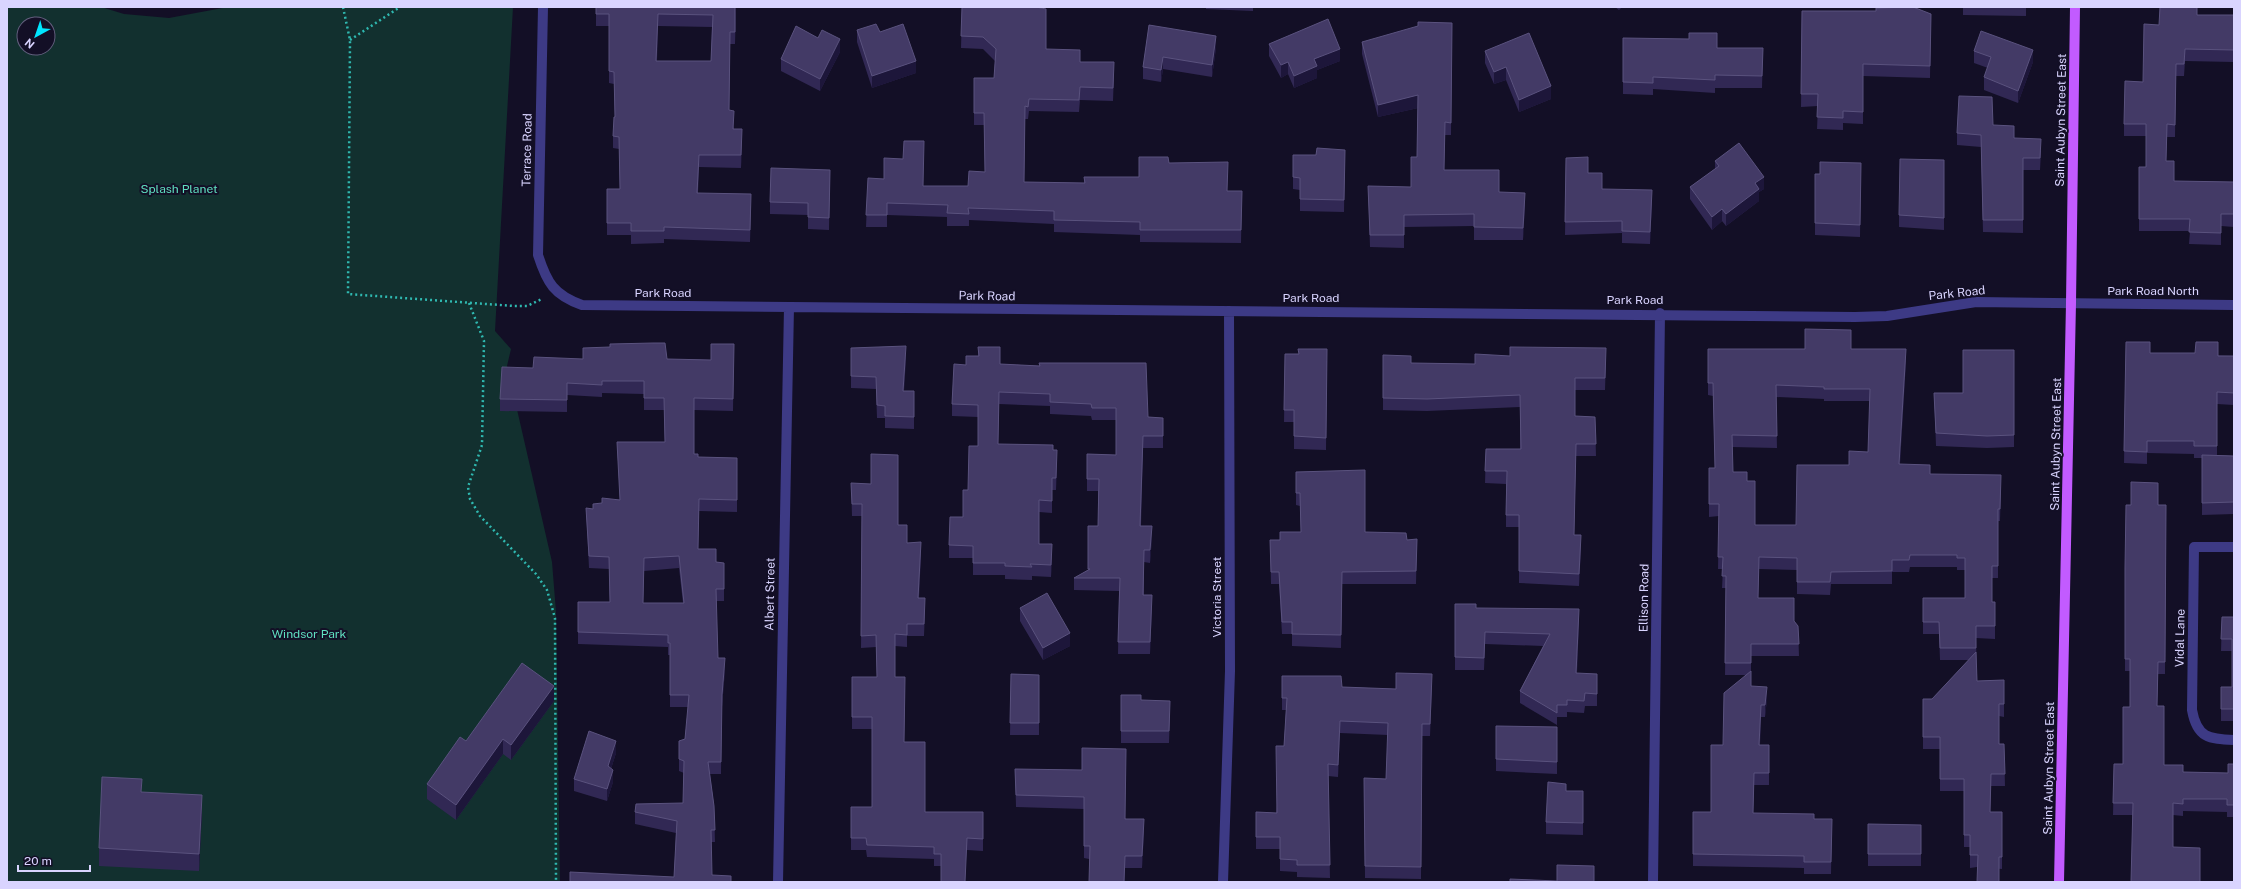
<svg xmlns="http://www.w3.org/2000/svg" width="2241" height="889" font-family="'Public Sans',sans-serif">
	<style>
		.green { fill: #12302f; fill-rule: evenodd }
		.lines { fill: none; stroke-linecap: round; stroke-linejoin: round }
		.path { stroke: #2fb8b0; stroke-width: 2.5; stroke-dasharray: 2 3; stroke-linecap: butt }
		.minor { stroke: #3d3a85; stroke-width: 10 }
		.major { stroke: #c25bff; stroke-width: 10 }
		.wall { fill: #312854; fill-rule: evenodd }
		.shaded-wall { fill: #1d163a }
		.building { fill: #433a66; stroke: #5a527e; fill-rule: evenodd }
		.labels { text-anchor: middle; stroke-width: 4; stroke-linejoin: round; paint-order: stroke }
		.street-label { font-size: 12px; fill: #d9d4ff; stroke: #130f26 }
		.park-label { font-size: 12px; fill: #5fe0c0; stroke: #130f26 }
	</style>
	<rect width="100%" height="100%" fill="#130f26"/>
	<path class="green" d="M7 7H101L124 14 169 18 228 7H513L495 331 511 349 507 366 552 562 556 612 560 882H7ZM24 24H48V48H24Z"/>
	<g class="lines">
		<path class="path" d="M343 7 350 40 348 294 514 306H527L542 299
			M350 40 400 7
			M469 303 484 341 482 445 468 487 470 499 480 516 536 574 547 590 555 618 556 882"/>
		<path class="minor" d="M543 7 538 255C547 283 554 295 582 305L1855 317 1887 316 1976 302 2234 305
			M2234 547H2194L2192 710C2197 738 2209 739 2234 740
			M778 882 789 307
			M1223 882 1230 671 1229 311
			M1653 882 1660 313"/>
		<path class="major" d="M2059 882 2071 303 2075 7"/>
	</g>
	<path class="wall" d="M596 7H736L735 44H730L729 110 734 129 742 141 741 168 699 167 698 193 751 206 750 242 664 239V243L631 244V235H607V189H620L619 149 613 148V136L615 117 614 84 609 83V26H596ZM658 26 712 27 711 61H657Z
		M962 7 1046 49 1114 74 1113 101 1080 100 1079 112 1029 111 1028 119H1025L1024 182 1084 183V177H1139L1169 163 1228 191H1242L1241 243 1140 242V235L1054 232V224L969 220V226H947V217L887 215V227H866L868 178 923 186H968L985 172 984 125H974V78H994L995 61 983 49 961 48Z
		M1206 7H1253V11L1206 9Z
		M1615 7H1622L1619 10Z
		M1963 7H2026V16L1963 15Z
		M1802 11 1931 14 1930 78 1863 76V124L1843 123V130L1817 129 1818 106 1801 107Z
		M2198 15H2234V62L2185 61 2184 76H2176L2175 137H2167L2166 161 2174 181 2234 182V227L2221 226V245L2189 244 2190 231H2139V167H2146V136H2124V124L2143 82 2159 25Z
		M1452 23 1451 135H1445L1444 170 1499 192 1525 205 1523 240H1474V226L1404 227V248L1370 247 1368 186 1411 187 1417 157 1418 108 1378 117 1362 54V42Z
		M1149 25 1216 48 1212 77 1163 69 1161 82 1143 79V67Z
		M857 30 880 32 916 73 872 88 857 42Z
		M818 38 840 52 820 91 781 71V59Z
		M1623 38 1717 48H1763L1762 88H1715V93L1653 89V95L1623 94Z
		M1269 44 1340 61 1317 70V78L1294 88 1288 74 1281 78 1269 56Z
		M1485 51 1551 99 1519 112 1506 80 1494 84 1485 63Z
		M1974 51 2033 62 2018 103 1984 90V77L1988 68 1974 63Z
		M1993 125 2014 138 2041 151 2040 170H2023V233L1983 232 1981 147 1957 145V133Z
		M1345 150 1344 212 1300 211V190L1293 189V155H1316Z
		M1566 158 1588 173 1602 189 1652 202 1650 244 1622 243V233L1565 235Z
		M1944 160V230L1899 227V215Z
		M1715 161 1764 189 1759 192V201L1726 226 1722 221 1712 230 1690 199V187L1715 169Z
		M1861 163 1860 237 1815 235V174H1820Z
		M830 170 829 230 808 229V215L770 214V202Z
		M2126 342 2150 353 2234 356V405L2217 404V455L2234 456V514L2202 515V458H2194V454L2147 453V464L2124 463Z
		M610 344 667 359 711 360 734 344 733 411 694 410V454L698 457 737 458V512L699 511 698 549 716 562 724 563V601H716L718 658 725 670 722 707 721 774H710L714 806 715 842H711L674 877 676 833 635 824V812L683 803 684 773 679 771V741L685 739 688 707H670V655H668V647L578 644V602H610L609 569 589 568 586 508 593 509 602 503 620 500 617 442H665L664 410H644V394L602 393V397L567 395V412L500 411V399L533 368 583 359 610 347ZM679 568 683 603H643L644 571Z
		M978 347 1000 364 1039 366V363L1148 417 1163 418V448H1143L1141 526 1152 538 1150 563 1144 562V595L1152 607 1150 654H1118L1119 591 1074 590V578L1088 570V526H1098V491H1087V454L1116 455V420H1092L1091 416 1050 414V406L999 404 998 444 1053 450 1057 462 1056 490H1052V513L1039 512V544L1052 557 1051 577 1032 576V580L1005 579V575H973V558H949V545L963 517 978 446V417L952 416V404L966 365 978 356Z
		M851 348 906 358 904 391H914V429L885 428V418H877L876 389 851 388Z
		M1708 349H1851L1906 361 1900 464 1930 474 2001 487 2000 521H1998V578H1992V602H1995V639L1976 638 1977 681 2004 680V717L1999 716V744H2004L2005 786H1991L1990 812H2002V869L1977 867 1970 868V847H1964V791H1940V749H1923V699H1932L1969 660H1940L1939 634H1923V598H1965V570H1957V567H1910L1909 572H1892V584H1831L1830 595 1797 594V570L1759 569 1758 598 1794 621 1798 626 1799 656H1751V686L1767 699 1765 717H1761L1760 745H1769V785H1754L1753 813 1814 819H1832L1831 874H1804V868L1693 866V812H1711L1723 745 1745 675H1725L1726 588H1722L1723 569H1718L1719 516 1709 517V468H1715L1713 396 1708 395ZM1776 397 1824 399V401H1870L1868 452 1849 465 1796 525H1755L1747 481 1733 472 1732 447 1777 448Z
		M2014 350V447L1987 448 1936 446 1934 393H1963Z
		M1285 354 1327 361 1326 450 1294 449V422H1284Z
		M1383 355 1411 363 1475 364 1606 360 1605 390H1575V416L1595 417 1596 456H1576L1574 535 1581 547 1579 586 1519 583V527H1506V484L1485 483 1486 449H1520V407L1427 411 1383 410Z
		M1296 472 1365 532 1407 540 1417 539 1416 584H1342L1341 648 1292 646V634H1282L1279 584H1271L1270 540H1280L1301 532 1300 506 1296 505Z
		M851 483 898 525 907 543 921 554 919 598 925 610 924 636H907V647L895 646V677L905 689 904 742 925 812H983V851L967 850 941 866H934V859L867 857 866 850H851V807H872V729H852V677H877L876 647 861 648 862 516H852Z
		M2131 505H2166L2165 674H2158L2157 706 2164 765 2183 772 2228 773 2234 764V817H2227V812L2183 811V816L2173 815V847L2200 882 2132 815H2113L2114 764H2123L2130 707V671H2125V568Z
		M1455 604 1476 608 1579 621 1577 673 1597 694V706H1585L1584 713 1567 712V717H1557V725L1520 703V691L1543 646 1485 644 1484 670H1455Z
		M1020 608 1070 646 1043 660 1020 621Z
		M2222 617H2234V721H2221V687H2232V651H2221Z
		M1011 674 1039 675V735H1010Z
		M1342 687 1396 689 1432 687 1430 736H1422L1421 879 1365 878 1364 778 1386 779 1388 735 1340 733 1338 777 1328 776 1330 878 1297 877V872L1280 871V849H1256V812L1276 813 1284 746 1286 710H1282V698Z
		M1121 695 1141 700 1170 713 1169 743H1121Z
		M554 701 511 760 503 754 456 820 427 799V784L466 741Z
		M1496 726 1557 727V774L1496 771Z
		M1082 748 1126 819 1144 832 1142 868H1125L1089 859 1084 858V809L1016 807 1015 769 1082 770Z
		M616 753 611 769 613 782 607 801 574 791V779Z
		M1566 791H1583V835L1546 834V822Z
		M142 792 202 812 199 871 99 866V848Z
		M1868 824 1921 825V866H1868Z"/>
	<path class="shaded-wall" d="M735 7H736L735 44Z
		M658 14V26L656 73V61Z
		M1216 36V48L1212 77V65Z
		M840 39V52L820 91V79Z
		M1340 49V61L1317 70V78L1294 88V76L1314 59Z
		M2033 50V62L2018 103V91Z
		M1163 57V69L1161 82V70Z
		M916 61V73L872 88V76Z
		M1288 62V74L1281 78V65Z
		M1506 67V80L1494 84V72Z
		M1551 86V99L1519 112V100Z
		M1418 95V108L1378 117V105Z
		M742 129V141L741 168V155Z
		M1764 177V189L1759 192V201L1726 226V214L1755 183Z
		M1652 190V202L1650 244V232Z
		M1525 193V205L1523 240V228Z
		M1722 209V221L1712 230V217Z
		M906 346V358L903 403V391Z
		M1906 349V361L1899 477V464Z
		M1057 450V462L1056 490V478Z
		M1152 526V538L1150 563V550Z
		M1581 535V547L1579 586V574Z
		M921 542V554L918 610V598Z
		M1052 544V557L1051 577V565Z
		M1152 595V607L1150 654V642Z
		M1579 609V621L1576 685V673Z
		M1070 633V646L1043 660V648Z
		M725 658V670L722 707 721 774 722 695Z
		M554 686V701L511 760V745Z
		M1767 687V699L1765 717V705Z
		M1761 705V717L1759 757V745Z
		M1340 721V733L1338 777V765Z
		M503 739V754L456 820V805Z
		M616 741V753L608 778V766Z
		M613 770V782L607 801V789Z
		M1991 774V786L1990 824V812Z
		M202 795V812L199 871V854Z
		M1144 819V832L1142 868V856Z
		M1125 856V882H1124Z"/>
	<path class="building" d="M596 7H735V32H730L729 110 734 111 733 129H742L741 155H699L697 193 751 194 750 230 664 227V231H631V223H607V189H620L619 137 613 136 614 117H615L614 72 609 71V14H596ZM658 14 713 15 711 61H656Z
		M962 7H1036L1046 9V49L1080 50V62H1114L1113 88 1080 87 1079 100 1029 99 1028 107 1025 106 1024 182 1085 183 1084 177H1139V157H1168L1169 163 1228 162 1227 191H1242L1241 230H1140V222L1054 220V211L968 208 969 214 947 213 948 205 887 203V215H866L868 178 884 179V158L903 159 904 141H924L923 186H968L969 171 985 172 984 113H974V78H994L996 49 983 37 961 36Z
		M1913 7 1931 14 1930 66 1863 64V112L1843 111V118L1817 117 1818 94H1801L1802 11H1876V8Z
		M2160 7H2197V15H2234V50L2185 49 2184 64H2176L2175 125 2167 124 2166 161H2174V181L2234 182V214H2221V233L2189 232 2190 219H2139V167H2146V124H2124L2125 81 2143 82 2144 24 2159 25Z
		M1328 19 1340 49 1314 59 1317 66 1294 76 1288 62 1281 65 1269 44Z
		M1418 22 1452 23 1451 123 1445 122 1444 170H1499V192L1525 193 1523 228 1474 227V214L1404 215V235H1370L1368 186 1411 187V157H1417L1418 95 1378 105 1362 42 1418 26Z
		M876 24 880 32 903 24 916 61 872 76 857 30Z
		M1149 25 1216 36 1212 65 1163 57 1161 70 1143 67Z
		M796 26 818 38 822 30 840 39 820 79 781 59Z
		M1981 31 2033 50 2018 91 1984 77 1991 57 1974 51Z
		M1529 33 1551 86 1519 100 1506 67 1494 72 1485 51Z
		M1689 33H1717V48H1763L1762 76 1715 75V80L1653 77V83L1623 82V38L1689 39Z
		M1959 96 1992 97 1993 125 2014 126V138L2041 139 2040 158H2023V220H1983L1981 135 1957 133Z
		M1739 143 1764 177 1755 183 1759 189 1726 214 1722 209 1712 217 1690 187 1719 166 1715 161Z
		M1317 148 1345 150 1344 200 1300 199V178L1293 177V155H1316Z
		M1588 157V173H1602V189L1652 190 1650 232 1622 231V221L1565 222 1566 158Z
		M1900 159 1944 160V218L1899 215Z
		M1820 162 1861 163 1860 225 1815 223V174H1820Z
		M771 168 830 170 829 218 808 217V203L770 202Z
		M1805 329 1851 330V349H1906L1899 464 1930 465V474L2001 475 2000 509H1998V566H1992V602H1995V626H1976V648H1940L1939 622H1923V598H1965V558H1957V555H1910L1909 560H1892V571L1831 572 1830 582H1797V558L1759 557 1758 598H1794V621L1798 626 1799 644H1751V663H1725L1726 576H1722L1723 557H1718L1719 504H1709V468H1715L1713 383H1708V349H1805ZM1776 385 1824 387V389H1870L1868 452 1849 451V465H1797L1796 525H1755V481H1747V472H1733L1732 435 1777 436Z
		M2126 342H2150V353H2195L2196 342H2218V356H2234V393L2217 392V446H2194V441H2147V452L2124 451Z
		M653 343H665L667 359 711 360V344H734L733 399 694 398V454H698V457L737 458V500L699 499 698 549H716V562L724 563V589H716L718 658H725L722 695 721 762H708L714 806 715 830H711L712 875 731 876V882H570V872L674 877 677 821 635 812 636 804 683 803 684 761 679 759V741L685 739 689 695H670V643H668V635L578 632V602H610L609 557 589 556 586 508 593 509V504L602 503V498L620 500 617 442H665L664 398H644V381H602V385L567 383V400L500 399 502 367 533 368 534 357 583 359V348L610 347V344ZM679 556 684 603H643L644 558Z
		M906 346 903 391H914V417L885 416V406L877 405 876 377 851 376V348Z
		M978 347H1000V364L1040 366 1039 363H1146L1148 417 1163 418V436H1143L1140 526H1152L1150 550H1144L1143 595H1152L1150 642H1118L1120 578H1074L1090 569H1088V526H1098L1099 479H1087V454L1116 455V408H1092L1091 404 1050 402V394L999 392 998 444 1053 445V450H1057L1056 478H1052V501L1039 500V544H1052L1051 565 1030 564 1032 567 1005 566V563H973V546L949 545 950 517H963V490H968L969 446H978V405L952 404 954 364 966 365V356H979Z
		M1510 347 1606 348 1605 378H1575V416L1595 417 1596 444H1576L1574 535H1581L1579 574 1519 571V515H1506L1507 471H1485L1486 449H1521L1520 395 1427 399 1383 398V355L1411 356V363L1475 364V354L1510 356Z
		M1298 349H1327L1326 438 1294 436V410H1284L1285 354H1299Z
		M1963 350H2014V435L1987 436 1936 433 1934 393H1963Z
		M871 454 898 455V525H907V543L921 542 918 598H925L924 624H907V635L895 634V677H905L904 742H925V812H983V839L967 838 965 882H941V854H934V847L867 845 866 838H851V807H872V717H852V677H877L876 635 861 636 862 504H852L851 483 871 484Z
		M2202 455 2234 456V502L2202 503Z
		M1365 470V532L1406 533 1407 540 1417 539 1416 571 1342 572 1341 635 1292 634V622H1282L1279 572H1271L1270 540H1280V532H1301L1300 493H1296V472Z
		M2131 482 2158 483V505H2166L2165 662H2158L2157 706H2164V765H2183V772L2228 773V764H2234V805H2227V799H2183V804L2173 803V847L2200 848V882H2131L2133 803H2113L2114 764H2123V707H2130V659H2125V568L2126 505H2131Z
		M1047 593 1070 633 1043 648 1020 608Z
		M1455 604H1476V608L1579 609 1576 673 1597 674V694L1585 693 1584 701 1567 700V705H1557V713L1520 691 1550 634 1485 632 1484 658 1455 657Z
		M2222 617H2234V709H2221V687H2232V639H2221Z
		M1976 652 1977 681 2004 680V704H1999V744H2004L2005 774H1991L1990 812H2002V857H1999V882H1977L1978 855H1970V835H1964V779H1940V737H1923V699H1932Z
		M522 663 554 686 511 745 503 739 456 805 427 784 460 737 466 741Z
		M1751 671V686L1767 687 1765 705H1761L1759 745H1769V773H1754L1753 813 1814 814V819H1832L1831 862H1804V856L1693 854V812H1711V745H1723L1724 693Z
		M1396 673 1432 674 1430 724H1422L1421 867 1365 866 1364 778 1386 779 1388 723 1340 721 1338 765 1328 764 1330 865H1297V860L1280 859V837H1256V812L1277 813 1276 746H1284L1287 698H1282V676H1341L1342 687 1396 689Z
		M1011 674 1039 675V723H1010Z
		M1121 695H1141V700L1170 701 1169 731H1121Z
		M1496 726 1557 727V762L1496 759Z
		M589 731 616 741 608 766 613 770 607 789 574 779Z
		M1082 748 1126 749 1125 819H1144L1142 856H1125L1124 882H1089L1090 846H1084V797L1016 795 1015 769 1082 770Z
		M102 777 142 779 141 792 202 795 199 854 99 848Z
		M1548 782 1566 784V791H1583V823L1546 822Z
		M1868 824 1921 825V854H1868Z
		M1557 865 1594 866V882H1510V879L1557 881Z"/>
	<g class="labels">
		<g class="street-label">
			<text transform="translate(2061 120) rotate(-89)" y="4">Saint Aubyn Street East</text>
			<text transform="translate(527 150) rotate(-89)" y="4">Terrace Road</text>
			<text x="2153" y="295">Park Road North</text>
			<text x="663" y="297">Park Road</text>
			<text transform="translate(1957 293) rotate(-6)" y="4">Park Road</text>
			<text transform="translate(987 296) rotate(1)" y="4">Park Road</text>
			<text x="1311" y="302">Park Road</text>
			<text x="1635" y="304">Park Road</text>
			<text transform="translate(2056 444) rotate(-89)" y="4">Saint Aubyn Street East</text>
			<text transform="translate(770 594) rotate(-89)" y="4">Albert Street</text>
			<text transform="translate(1217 597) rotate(-90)" y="4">Victoria Street</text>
			<text transform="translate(1644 598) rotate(-89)" y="4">Ellison Road</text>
			<text transform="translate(2180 638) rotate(-89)" y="4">Vidal Lane</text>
			<text transform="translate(2049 768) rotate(-89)" y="4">Saint Aubyn Street East</text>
		</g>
		<g class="park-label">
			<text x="179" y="193">Splash Planet</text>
			<text x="309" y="638">Windsor Park</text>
		</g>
	</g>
	<rect width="2241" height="889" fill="none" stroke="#d9d4ff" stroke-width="16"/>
	<g transform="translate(36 36) rotate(220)"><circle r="19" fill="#130f26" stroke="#625e7d"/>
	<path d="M0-3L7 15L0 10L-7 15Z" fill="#00e5ff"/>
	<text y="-6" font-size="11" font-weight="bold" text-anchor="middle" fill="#d9d4ff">N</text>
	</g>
	<path d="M18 865v6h72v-6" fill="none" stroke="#d9d4ff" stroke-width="2"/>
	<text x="24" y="865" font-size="12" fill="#d9d4ff" stroke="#130f26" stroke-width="3" paint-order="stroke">20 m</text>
</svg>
